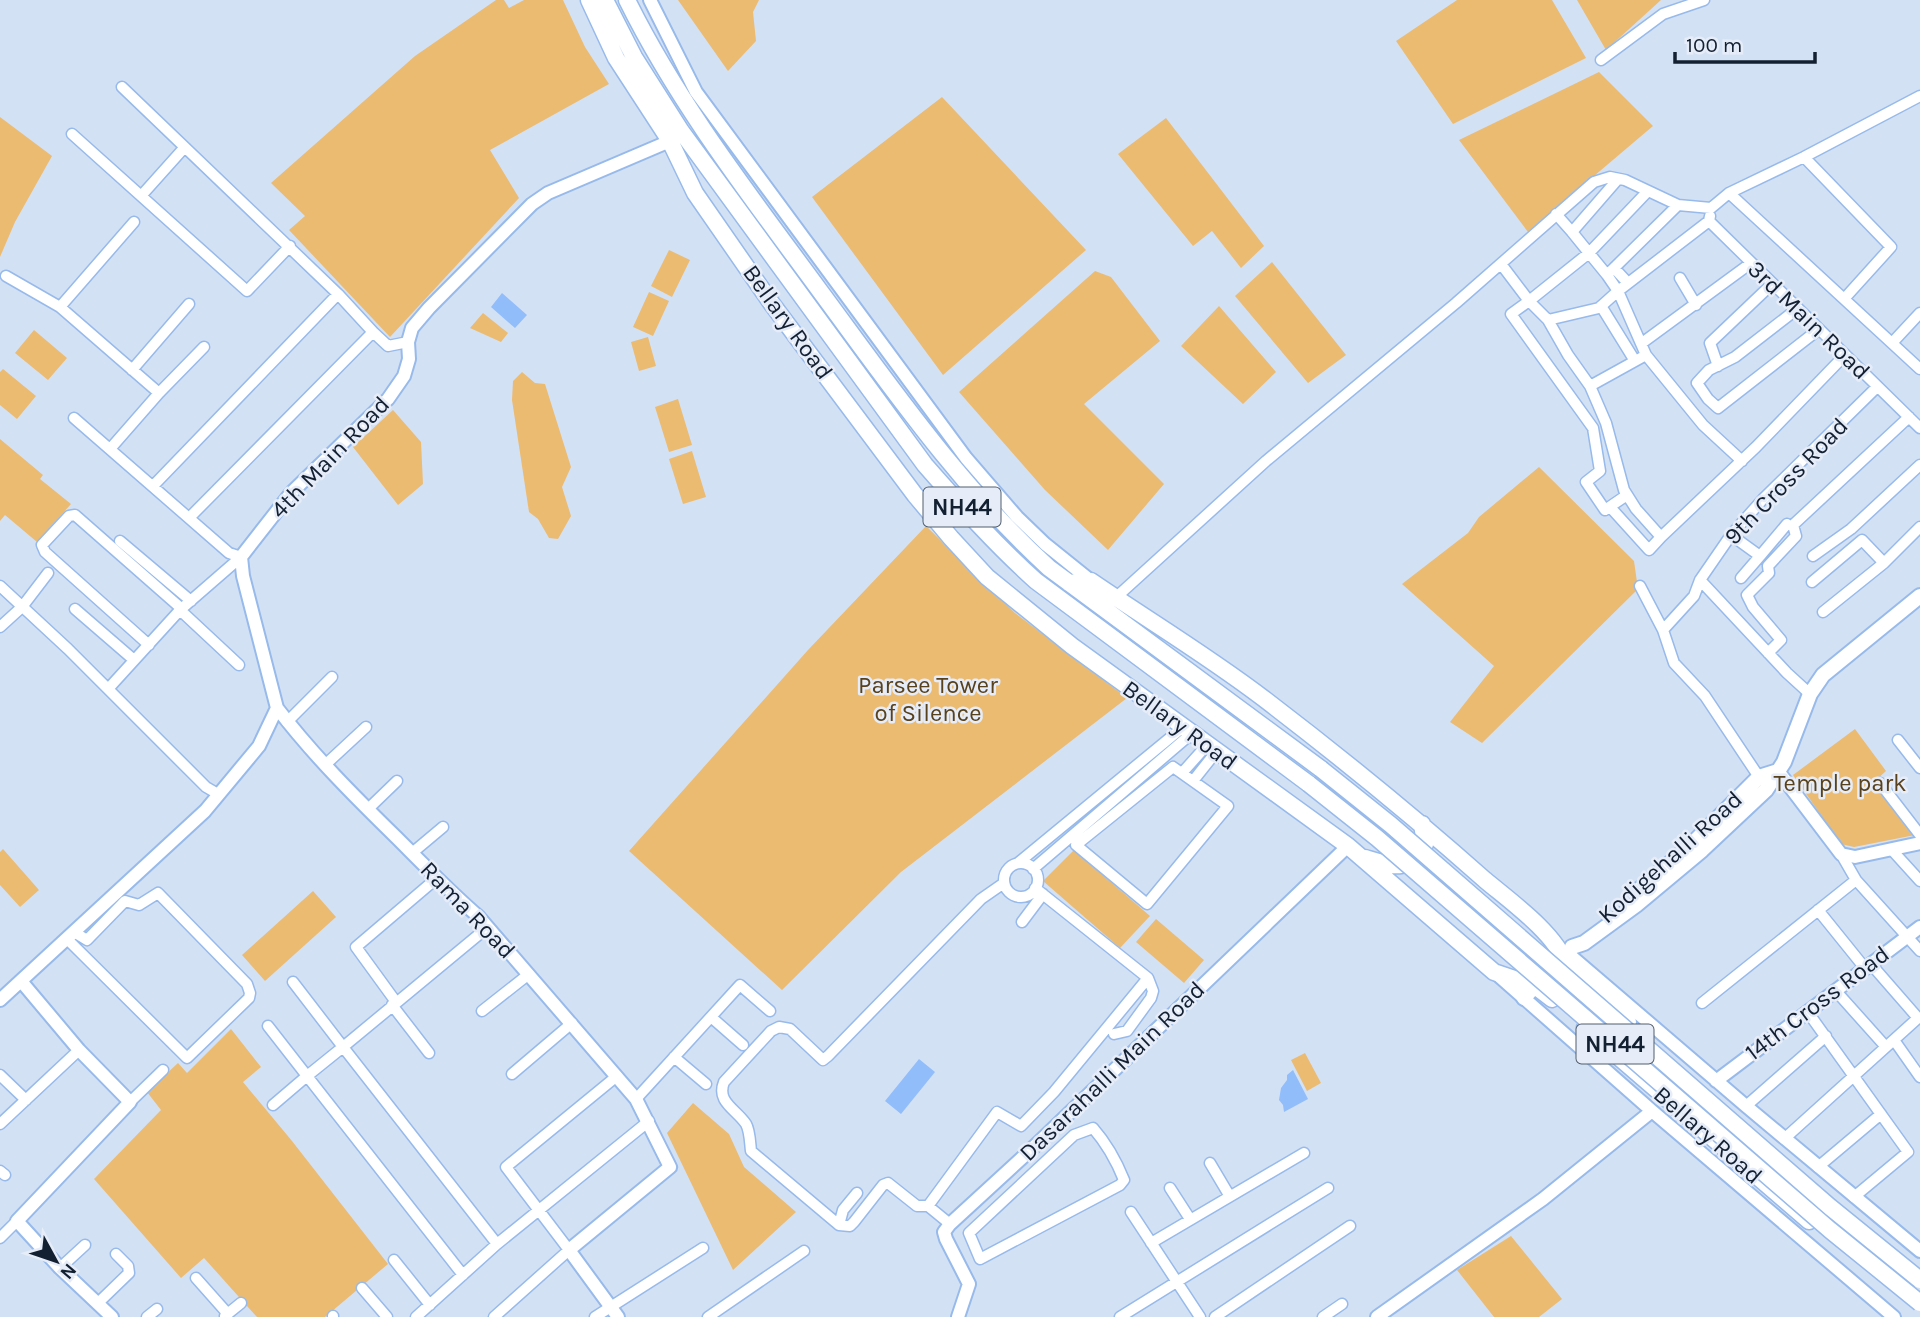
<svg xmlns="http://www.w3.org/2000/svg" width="1920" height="1317" font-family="Karla,sans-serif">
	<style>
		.green { fill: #ebbb72 }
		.water { fill: #91bdfa }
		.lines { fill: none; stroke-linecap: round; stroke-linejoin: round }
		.minor-casing { stroke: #97baeb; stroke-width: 13 }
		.tertiary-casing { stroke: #97baeb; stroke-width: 16 }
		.secondary-casing { stroke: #97baeb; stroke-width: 18 }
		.trunk-casing { stroke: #97baeb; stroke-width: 19 }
		.minor { stroke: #fff; stroke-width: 10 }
		.tertiary { stroke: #fff; stroke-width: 12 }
		.secondary { stroke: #fff; stroke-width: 14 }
		.trunk { stroke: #fff; stroke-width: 16 }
		.trunk-bridge-casing { stroke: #97baeb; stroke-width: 19; stroke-linecap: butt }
		.trunk-bridge { stroke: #fff; stroke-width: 16 }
		.labels { text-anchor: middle; stroke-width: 5; stroke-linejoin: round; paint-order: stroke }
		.shield { fill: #e6edf8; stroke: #525e6d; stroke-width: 2 }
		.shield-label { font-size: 23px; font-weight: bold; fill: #132032 }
		.street-label { font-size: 24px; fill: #132032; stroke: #e6edf8 }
		.park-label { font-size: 24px; fill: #58411c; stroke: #e6edf8 }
	</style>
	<rect width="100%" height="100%" fill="#d3e1f5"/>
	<path class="green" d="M496 0H504L509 8 524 0H563L585 47 609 84 490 150 519 198 390 337 289 230 305 216 271 183 415 56Z
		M678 0H759L753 12 756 41 728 71Z
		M1457 0H1552L1586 58 1453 124 1396 41Z
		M1577 0H1661L1606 50Z
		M1599 72 1653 126 1528 232 1459 140Z
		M942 97 1086 250 943 375 812 197Z
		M0 117 52 156 15 222 0 257Z
		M1166 118 1264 246 1241 268 1212 231 1193 246 1118 154Z
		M669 250 690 260 672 297 651 286Z
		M1272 262 1346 355 1308 383 1235 296Z
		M1095 271 1111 277 1160 341 1084 404 1164 484 1108 550 1045 490 959 392Z
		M649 292 669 301 653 336 633 327Z
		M1219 306 1276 372 1243 404 1181 346Z
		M483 313 508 333 501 342 470 328Z
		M34 330 67 358 48 380 15 353Z
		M648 337 656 366 639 371 631 342Z
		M3 369 36 396 17 419 0 405V372Z
		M522 372 535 383 545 384 571 467 562 487 571 516 558 539 549 538 538 519 529 512 512 400 513 381Z
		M678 399 692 445 669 452 655 407Z
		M393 410 421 442 423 484 398 505 353 447Z
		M0 439 43 475 40 479 71 504 37 542 5 515 0 521Z
		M692 451 706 497 683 504 669 459Z
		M1539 467 1634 561 1638 589 1482 743 1450 722 1494 666 1402 584 1468 533 1479 517Z
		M926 526 1015 613 1127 698 901 872 782 990 629 851 808 650Z
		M1855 729 1886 771 1874 782 1915 835 1854 847 1841 844 1793 775Z
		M3 849 39 890 20 907 0 885V852Z
		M1074 850 1150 916 1120 948 1043 881Z
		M313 891 336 917 265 981 242 955Z
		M1156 919 1204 960 1184 983 1136 942Z
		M231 1029 261 1067 243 1082 292 1141 388 1264 325 1317H257L204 1258 181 1278 94 1179 161 1110 147 1092 178 1063 187 1073Z
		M1305 1053 1321 1083 1307 1091 1291 1060Z
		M693 1103 729 1134 744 1167 796 1212 733 1270 667 1133Z
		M1511 1236 1562 1299 1539 1317H1494L1457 1270Z"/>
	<path class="water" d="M502 293 527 315 515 328 491 307Z
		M919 1059 935 1072 901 1114 885 1101Z
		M1293 1070 1308 1099 1284 1112 1283 1105 1279 1100 1281 1088 1287 1080V1075Z"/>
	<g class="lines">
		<g class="minor-casing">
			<path id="minor" d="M1601 60 1663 14 1704 0
				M122 87 338 294
				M72 134 247 291 290 246
				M1804 157 1891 247 1844 299
				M1618 179 1572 232 1589 253 1648 191
				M1729 193 1920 369
				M141 196 184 148
				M1556 214 1572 232
				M1710 216 1709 221 1920 428
				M1709 221 1618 291 1646 355 1590 386 1606 423 1624 490 1636 509 1661 537 1756 447 1845 355
				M1501 264 1529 301 1589 253 1607 275 1614 268
				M1607 275 1618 291 1599 308 1548 320 1529 301 1511 314 1593 428 1600 471 1586 482 1605 510 1627 495
				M6 276 60 307 159 393 110 449
				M1680 278 1696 305
				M1628 283 1614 268 1678 205
				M1601 306 1635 361
				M60 307 134 222
				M1797 309 1735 357 1709 370 1697 383 1708 399 1718 408 1818 330
				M1548 320 1568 355 1590 386
				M1642 343 1751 263
				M1892 343 1920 313
				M1646 355 1703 425 1742 461
				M1718 366 1710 343 1772 284
				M132 370 189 304
				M159 393 204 347
				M74 418 229 553 241 557 180 610 108 689
				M153 486 338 294 373 332
				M1610 507 1649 550 1661 537
				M190 517 373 332 388 346 408 342
				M1731 535 1760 556 1787 524
				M120 541 191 601
				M1813 556 1851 529 1920 465
				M1741 578 1760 556
				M1700 580 1787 673 1810 694
				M1812 582 1862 540 1884 563
				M0 586 68 649 206 787 218 794
				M1640 586 1663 630
				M1112 601 1266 461 1456 303 1594 182 1610 177 1625 180 1678 205 1711 208 1729 193 1804 157 1920 96
				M75 609 134 660
				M180 610 239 665
				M1823 612 1884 563 1920 527
				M0 627 22 607 48 573
				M149 645 45 552 42 545 69 516 75 515 182 609
				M1768 653 1781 640 1753 607 1747 595 1769 573 1768 566 1796 536 1793 525 1909 417
				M287 722 332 677
				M1898 740 1920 768
				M325 765 366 727
				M1173 767 1228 806 1147 904 1076 845Z
				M1182 773 1207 745
				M1759 777 1705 696 1674 663 1663 630 1694 596 1700 580 1731 535 1763 499 1877 387
				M1193 781 1216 752
				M1880 783 1920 835
				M368 809 397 781
				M1891 849 1920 881
				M412 853 443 827
				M1841 854 1856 880 1920 951
				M1018 863 1182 728
				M1004 880a17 17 0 1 1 34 0a17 17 0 1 1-34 0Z
				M1033 869 1191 734
				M1004 883 981 899 828 1056 823 1060 790 1029 779 1027 771 1031 724 1082C716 1102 736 1109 746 1124 750 1131 750 1143 751 1151L839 1225 850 1226 854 1222 883 1185 888 1183 917 1206H928L997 1112 1021 1126 1054 1092 1148 978 1035 888
				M1818 910 1864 967
				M1022 922 1043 894
				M488 927 343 1047 497 1244
				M67 939 187 1058 249 998 250 993 247 984 158 893 139 905 125 901 87 940 74 932
				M293 982 343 1047 307 1076 463 1275
				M1835 990 1886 1047
				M396 1002 356 947 437 878
				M1702 1003 1856 880
				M392 1005 429 1053
				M482 1011 529 974
				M1807 1011 1908 1152 1854 1197
				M711 1017 743 1045
				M268 1026 307 1076 273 1105
				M1114 1034 1127 1031 1151 998 1153 991 1148 978
				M1894 1040 1920 1077
				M674 1057 706 1084
				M512 1074 572 1023
				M0 1075 26 1100
				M636 1099 740 985 770 1011
				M130 1102 163 1070
				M1746 1106 1826 1036
				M0 1124 79 1050
				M1093 1128C1107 1144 1116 1160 1124 1180L1120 1185 980 1259 969 1233 1074 1135Z
				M1784 1139 1918 1018 1870 963
				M1210 1163 1229 1195
				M1818 1167 1881 1114
				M0 1171 5 1175
				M1170 1188 1190 1219
				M928 1206 950 1224
				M1131 1212 1200 1317
				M839 1225 843 1210 857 1193
				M0 1238 17 1221
				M1151 1243 1304 1153
				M394 1260 430 1305
				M60 1268 85 1245
				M196 1278 228 1314
				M362 1288 387 1317
				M98 1303 129 1273 128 1266 116 1254
				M225 1316 241 1303
				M333 1316V1317
				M147 1317 157 1309
				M416 1317 497 1244 649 1121
				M494 1317 569 1250 506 1167 617 1076
				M595 1317 703 1248
				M708 1317 804 1251
				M1120 1317 1328 1188
				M1215 1317 1350 1226
				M1323 1317 1342 1304"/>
		</g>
		<g class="tertiary-casing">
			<path id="tertiary" d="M650 0 696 92 966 458 1017 517 1045 544 1091 581
				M277 708C313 755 355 797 397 838 424 865 450 892 478 916L636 1099 670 1167 569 1250 618 1317
				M1778 771 1841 854 1855 857 1920 843
				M1563 955 1571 956 1746 1106 1920 1251
				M1500 977 1652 1111 1894 1317
				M21 981 79 1050 130 1102 17 1221 60 1268 112 1317
				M0 1000 205 811 259 746 277 708 243 576 241 557 291 493 388 399 404 376 409 359 408 342 412 328 429 308 532 204 548 193 670 141
				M1716 1081 1920 927
				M958 1317 969 1284 946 1239 944 1232 950 1224 1036 1145 1348 846
				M1377 1317 1543 1199 1652 1111"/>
		</g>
		<g class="secondary-casing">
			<path id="secondary" d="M1640 889 1689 847 1759 777 1778 771
				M1572 947 1584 943 1636 905 1702 850 1766 790 1784 762 1810 694 1823 675 1920 596
				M1524 998 1540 980"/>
		</g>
		<g class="trunk-casing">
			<path id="trunk" d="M589 0 616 58 670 141 695 193 772 304 915 495 951 538 987 577 1072 646 1348 846 1494 972 1535 986 1552 999
				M605 0 634 57 681 131 925 465C961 506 996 545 1036 581L1309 784
				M627 0C679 105 751 197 820 291 891 387 960 487 1049 568L1321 769
				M1069 583 1091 581C1148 620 1208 656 1263 698 1339 756 1414 817 1485 880 1510 901 1555 933 1566 964L1628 1022
				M1365 858C1391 866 1411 874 1425 844L1422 824
				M1585 1028 1809 1221"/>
		</g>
		<use href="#minor" class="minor"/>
		<use href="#tertiary" class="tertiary"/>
		<use href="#secondary" class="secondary"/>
		<use href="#trunk" class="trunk"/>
		<g class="trunk-bridge-casing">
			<path id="trunk-bridge" d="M1321 769 1391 825 1830 1207 1920 1280
				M1309 784 1377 838 1830 1230 1920 1303"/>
		</g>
		<use href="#trunk-bridge" class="trunk-bridge"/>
	</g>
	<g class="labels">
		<g class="shield">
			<rect x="923.5" y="487.5" width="77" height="39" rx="5"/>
			<rect x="1576.5" y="1024.5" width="77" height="39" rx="5"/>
		</g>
		<g class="shield-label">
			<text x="962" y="515">NH44</text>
			<text x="1615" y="1052">NH44</text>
		</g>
		<g class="street-label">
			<text transform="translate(1809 320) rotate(44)" y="8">3rd Main Road</text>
			<text transform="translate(788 322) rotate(54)" y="8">Bellary Road</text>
			<text transform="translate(330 457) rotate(-46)" y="8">4th Main Road</text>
			<text transform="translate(1786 481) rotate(-46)" y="8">9th Cross Road</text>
			<text transform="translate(1180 725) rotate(36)" y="8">Bellary Road</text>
			<text transform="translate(1670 857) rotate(-42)" y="8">Kodigehalli Road</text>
			<text transform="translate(468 910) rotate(46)" y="8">Rama Road</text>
			<text transform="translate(1817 1003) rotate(-37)" y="8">14th Cross Road</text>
			<text transform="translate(1112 1071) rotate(-44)" y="8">Dasarahalli Main Road</text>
			<text transform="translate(1708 1135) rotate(41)" y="8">Bellary Road</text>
		</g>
		<g class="park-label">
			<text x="928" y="693">Parsee Tower<tspan x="928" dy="28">of Silence</tspan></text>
			<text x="1840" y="791">Temple park</text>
		</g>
	</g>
	<g transform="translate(56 1261) rotate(130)" stroke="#e6edf8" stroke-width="5" paint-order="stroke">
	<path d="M0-5L12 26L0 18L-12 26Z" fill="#132032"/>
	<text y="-10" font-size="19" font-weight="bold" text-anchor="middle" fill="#132032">N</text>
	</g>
	<path d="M1675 52v10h140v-10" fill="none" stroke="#132032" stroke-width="3.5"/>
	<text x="1686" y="52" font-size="21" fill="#132032" stroke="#e6edf8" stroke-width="5" paint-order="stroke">100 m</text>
</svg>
